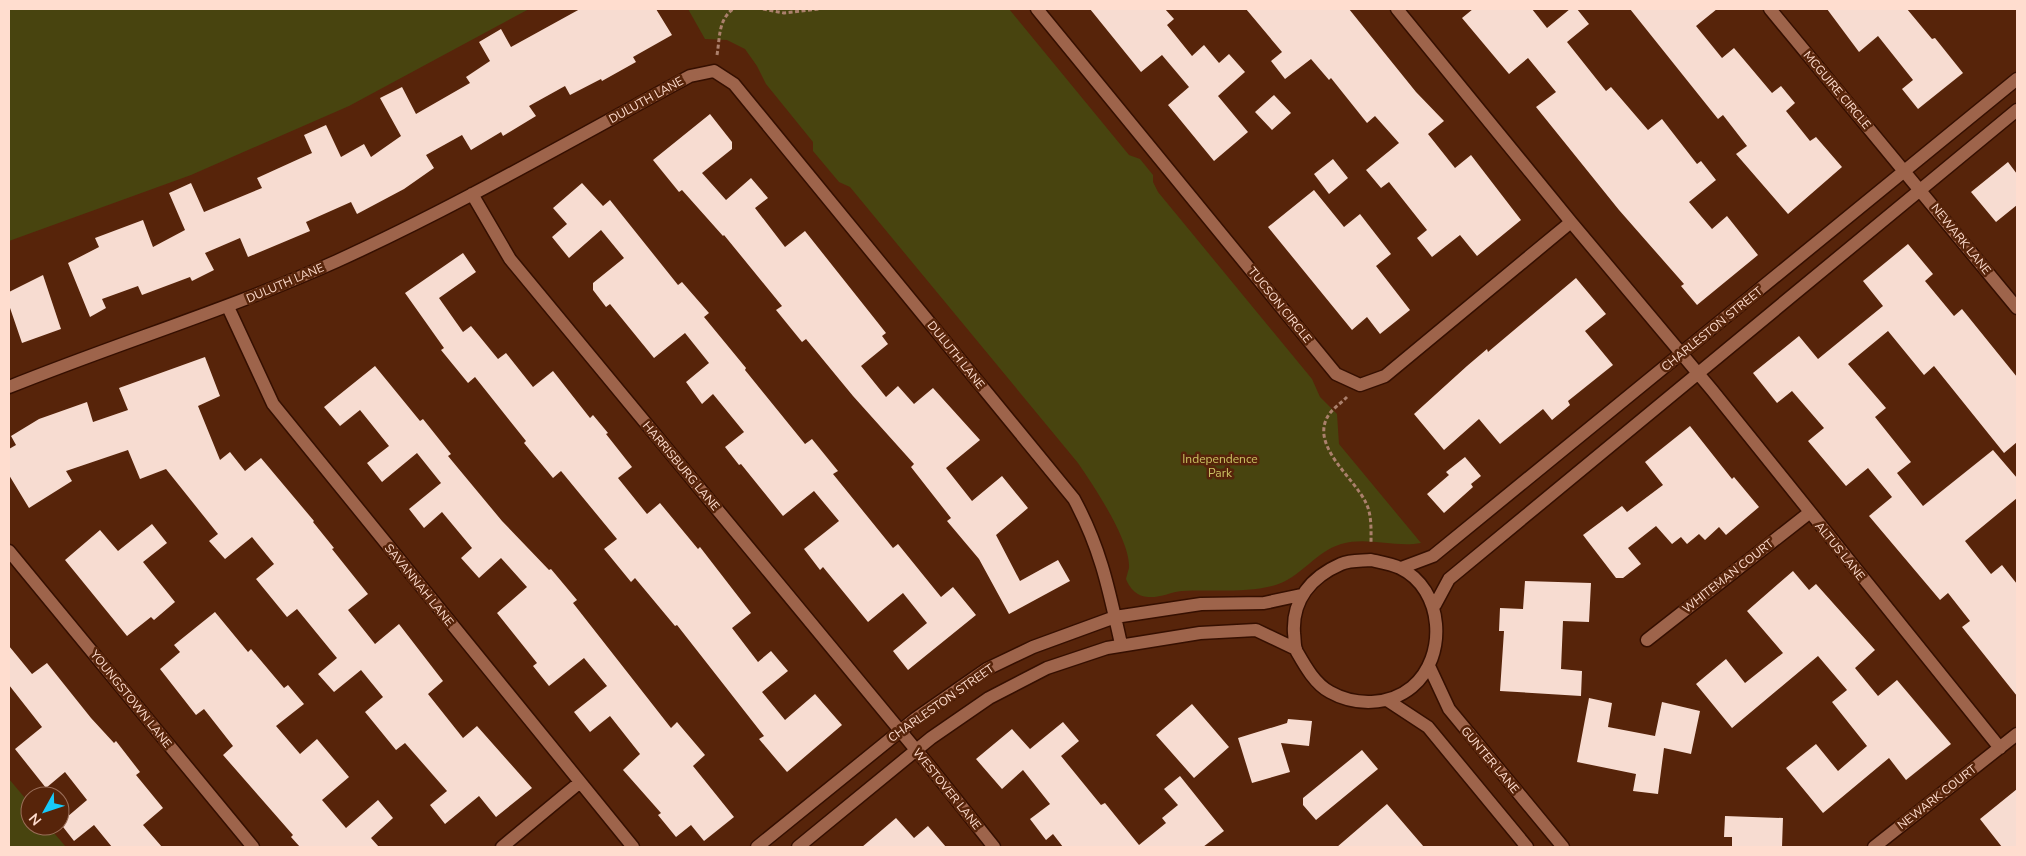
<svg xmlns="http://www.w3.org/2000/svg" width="2026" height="856" font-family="'Nunito Sans',sans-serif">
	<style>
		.green { fill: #48440f }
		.building { fill: #f7dcd1 }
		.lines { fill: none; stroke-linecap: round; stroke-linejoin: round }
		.minor-casing { stroke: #350f00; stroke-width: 15 }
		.path { stroke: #ab806c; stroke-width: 3; stroke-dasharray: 4 2.5; stroke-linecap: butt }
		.minor { stroke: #9e644b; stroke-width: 12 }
		.labels { text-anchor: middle; stroke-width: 5; stroke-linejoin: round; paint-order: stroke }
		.street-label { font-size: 12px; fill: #ffddcf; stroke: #57240a }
		.park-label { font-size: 12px; fill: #cbc263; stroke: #57240a }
	</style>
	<rect width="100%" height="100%" fill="#57240a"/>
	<path class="green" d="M9 9H529L349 106 191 175 9 241Z
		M688 9H1009L1129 155 1140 159 1153 175V182L1158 192 1312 379 1320 397 1337 414 1339 444 1421 543C1394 548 1368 536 1341 544 1316 552 1303 574 1281 583 1254 594 1212 589 1182 591 1171 592 1160 598 1148 597 1138 597 1129 588 1126 579 1127 575 1128 571 1129 568 1131 541 1093 485 1078 463L850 187 839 182 813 151V142L766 84 757 66 745 49 727 40 705 39Z
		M9 779 30 804V826H48L66 847H9Z"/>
	<path class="building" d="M580 9H656L672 35 633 57 636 62 602 81 601 79 570 95 565 86 529 106 536 116 503 136 501 132 471 150 462 135 426 155 434 168 404 189 357 214 351 202 306 222 310 231 248 257 240 238 205 253 214 270 192 281 190 277 142 295 138 286 102 299 106 308 90 317 68 263 99 247 95 238 143 220 153 247 185 230 169 193 191 183 204 212 262 188 257 178 312 153 304 135 326 125 341 157 364 144 371 157 401 136 380 98 402 87 416 114 470 83 466 77 490 61 479 42 501 29 511 47Z
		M1090 9H1165L1174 19 1167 25 1192 56 1204 45 1219 63 1229 54 1245 72 1218 96 1248 132 1214 161 1168 105 1189 87 1162 55 1141 72Z
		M1246 9H1349L1416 92 1444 121 1428 134 1455 168 1471 155 1521 220 1477 256 1460 235 1432 257 1417 238 1427 230 1389 182 1381 188 1366 170 1399 143 1375 116 1367 123 1331 78 1329 80 1311 59 1285 79 1271 61 1282 52Z
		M1473 9H1532L1547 28 1570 9H1577L1589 24 1567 42 1606 91 1611 87 1648 130 1662 119 1697 164 1701 161 1716 180 1689 202 1712 229 1727 216 1758 255 1697 305 1681 286 1684 284 1619 210 1536 107 1556 92 1528 58 1509 74 1462 18Z
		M1630 9H1717L1696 26 1722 58 1734 48 1772 93 1781 86 1795 103 1786 111 1810 141 1816 137 1842 167 1788 214 1736 154 1747 146 1723 115 1718 119Z
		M1827 9H1907L1932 39 1935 38 1963 73 1918 109 1902 89 1913 80 1878 36 1859 52Z
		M1274 95 1291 113 1272 130 1255 112Z
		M710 114 732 142V149L702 173 726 200 751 178 768 198 755 208 785 247 805 231 886 333 882 336 888 344 861 366 886 397 898 386 914 404 933 388 980 440 946 468 972 501 1002 476 1028 508 996 535 1020 581 1058 560 1070 581 1009 614 979 559 947 521 951 518 911 467 914 464 853 396 806 339 802 342 776 310 782 306 724 235 723 236 682 190 679 192 653 160Z
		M1333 159 1348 178 1329 194 1314 174Z
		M2008 162 2017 174V205L1996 222 1971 192Z
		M582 183 603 206 610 200 678 285 682 282 709 313 704 317 746 368 745 370 805 444 812 439 838 471 833 474 893 548 898 544 941 597 953 587 976 615 908 670 893 651 927 623 903 593 868 622 823 567 820 570 804 549 839 521 814 491 783 516 741 464 739 465 725 447 744 432 713 394 702 404 686 382 709 363 685 333 654 358 610 304 606 307 593 290V283L624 258 601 230 569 258 552 237 567 224 553 208Z
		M1314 190 1344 227 1360 214 1391 254 1376 266 1410 310 1380 334 1367 317 1352 330 1268 227Z
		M1908 244 1933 274 1925 281 1954 316 1962 309 2017 377V442L2004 453 1934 366 1924 375 1888 331 1848 364 1886 408 1875 417 1911 462 1897 473 1923 506 1993 450 2017 478V498L1965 541 1991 574 2002 565 2017 584V696L1962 627 1970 621 1948 593 1940 600 1869 516 1892 497 1868 468 1846 486 1808 441 1824 428 1792 391 1777 403 1753 373 1799 336 1818 359 1883 306 1863 281Z
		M463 253 476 272 439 298 463 332 471 326 498 359 506 353 533 387 553 371 590 418 593 415 608 433 606 434 632 467 618 478 647 514 660 503 698 549 700 547 751 613 732 628 758 662 771 651 788 671 762 692 785 720 815 694 842 725 787 772 759 739 764 736 677 625 675 626 635 578 631 582 604 549 617 539 561 471 553 478 524 443 526 441 475 377 468 383 441 350 444 348 405 293Z
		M43 275 61 329 22 343 9 305V292Z
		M1576 278 1606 314 1585 331 1613 365 1568 401 1570 405 1552 420 1543 409 1500 444 1479 419 1444 450 1414 414 1467 366 1487 349 1488 352Z
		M205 357 220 396 198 406 220 460 230 452 245 471 261 458 314 521 313 522 334 548 332 549 368 594 348 610 375 644 399 624 443 681 428 694 463 738 477 726 532 788 496 817 479 796 445 824 430 805 447 791 405 743 396 750 365 712 383 697 361 670 334 692 318 674 337 658 297 609 287 617 256 579 274 564 252 537 225 559 209 541 218 534 166 469 140 479 128 450 66 471 72 481 29 508 9 475V449L16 445 11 436 39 419 87 402 93 422 128 410 119 388Z
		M375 366 420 421 423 419 451 454 448 456 502 521 549 570 551 569 577 600 573 603 671 728 677 722 705 755 693 766 734 817 704 841 691 825 676 837 658 815 661 813 623 770 640 754 610 716 590 732 574 712 607 686 584 658 549 686 533 666 537 663 497 613 527 587 501 558 479 578 461 558 472 548 442 512 424 528 409 509 441 483 417 453 382 482 367 463 389 446 360 410 340 426 324 407Z
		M1690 426 1732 479 1734 477 1759 507 1726 535 1719 527 1705 540 1699 534 1687 544 1681 537 1672 544 1656 526 1628 548 1641 564 1623 578H1616L1583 535 1622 506 1627 512 1663 485 1645 462Z
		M1465 457 1481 476 1471 484 1473 487 1444 513 1427 494 1449 475 1446 472Z
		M152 524 167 543 143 562 175 602 154 620 151 617 127 636 65 560 100 530 118 551Z
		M1793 571 1809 590 1816 584 1875 650 1855 668 1878 696 1897 680 1951 744 1906 780 1889 758 1823 813 1786 768 1816 744 1838 771 1867 746 1832 702 1847 690 1818 656 1732 728 1696 684 1726 659 1745 683 1783 653 1747 611Z
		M1525 581 1591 583 1589 622 1563 621 1561 669 1582 671 1581 696 1500 691 1504 631H1499L1500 608 1523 609Z
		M215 612 248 652 251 649 284 688 288 685 304 704 276 726 300 754 317 739 349 777 322 800 346 828 378 800 393 818 371 838 379 847H300L291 837 293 835 223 755 233 746 204 709 196 715 160 669 180 652 174 645Z
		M9 646 32 674 47 663 91 718 114 743 116 741 140 772 136 775 163 808 143 825 162 847H112L94 825 74 841 60 823 87 800 65 772 46 788 15 749 42 727 9 685Z
		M1589 698 1612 703 1608 727 1655 736 1662 702 1700 711 1691 754 1664 748 1658 794 1633 791 1636 774 1577 762Z
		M1192 704 1229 747 1194 778 1156 735Z
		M1288 719 1312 721 1309 746 1281 743 1290 772 1252 783 1238 738 1287 723Z
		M1063 722 1079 741 1061 756 1101 805 1105 803 1139 845 1166 823 1162 818 1178 805 1164 789 1180 776 1224 831 1203 847H1063L1053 834 1046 840 1030 819 1050 804 1023 770 1002 789 976 759 1012 729 1030 749Z
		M1362 750 1378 769 1316 820 1303 805V798Z
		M2017 789V847H2002L1980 819Z
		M1387 804 1424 847H1337Z
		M1725 816 1783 818 1782 847H1732V837H1724Z
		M896 818 914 838 928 826 946 847H862Z"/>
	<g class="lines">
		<g class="minor-casing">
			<path id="minor" d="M1037 9 1336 374 1360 385 1385 376 1571 222
				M1397 9 1571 222 1712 390 2000 748
				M1770 9 2017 308
				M472 194 510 259 931 768 994 847
				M228 307 273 404 633 847
				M9 387C118 343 230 309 337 261 458 206 573 139 690 76L714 71 734 84 1074 499C1101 549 1109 590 1121 644
				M9 551 253 847
				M1371 560C1380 562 1392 564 1400 568 1444 589 1448 657 1412 687 1389 706 1355 706 1330 692 1315 684 1305 666 1297 652 1294 647 1295 640 1294 633 1292 600 1311 577 1341 564 1350 560 1362 561 1371 560Z
				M1401 568 1433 556 2017 79
				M1435 605 1449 579 2017 110
				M1647 640 1809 513
				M1429 666 1449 709 1563 847
				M1387 700 1428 727 1527 847
				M502 847 579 783
				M757 847 915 719 987 669 1033 647 1115 617 1201 604 1264 603 1301 595
				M798 847 931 738 989 698 1047 668 1107 648 1200 633 1256 630 1296 649
				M1874 847 2017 734"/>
		</g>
		<path class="path" d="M763 9 784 13 819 9
			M717 55C720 38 718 20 733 9
			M1347 397C1342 402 1335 407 1330 413 1307 444 1354 477 1366 503 1372 515 1371 531 1371 544"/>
		<use href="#minor" class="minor"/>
	</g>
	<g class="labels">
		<g class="street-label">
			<text transform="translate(1837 90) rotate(50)" y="4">MCGUIRE CIRCLE</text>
			<text transform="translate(646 100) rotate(-29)" y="4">DULUTH LANE</text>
			<text transform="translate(1961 239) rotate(51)" y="4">NEWARK LANE</text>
			<text transform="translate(285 283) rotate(-23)" y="4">DULUTH LANE</text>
			<text transform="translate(1280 305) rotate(51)" y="4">TUCSON CIRCLE</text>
			<text transform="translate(1712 329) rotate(-39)" y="4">CHARLESTON STREET</text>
			<text transform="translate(956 355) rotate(51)" y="4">DULUTH LANE</text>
			<text transform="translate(681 466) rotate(50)" y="4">HARRISBURG LANE</text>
			<text transform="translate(1840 551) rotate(51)" y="4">ALTUS LANE</text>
			<text transform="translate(1728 576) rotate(-38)" y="4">WHITEMAN COURT</text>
			<text transform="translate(419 585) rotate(51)" y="4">SAVANNAH LANE</text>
			<text transform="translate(131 699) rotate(51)" y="4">YOUNGSTOWN LANE</text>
			<text transform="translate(941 703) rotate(-35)" y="4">CHARLESTON STREET</text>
			<text transform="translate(1490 760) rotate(50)" y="4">GUNTER LANE</text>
			<text transform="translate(947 789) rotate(51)" y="4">WESTOVER LANE</text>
			<text transform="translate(1937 797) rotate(-38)" y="4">NEWARK COURT</text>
		</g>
		<g class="park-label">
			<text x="1220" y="463">Independence<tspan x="1220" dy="14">Park</tspan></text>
		</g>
	</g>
	<rect width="2026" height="856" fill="none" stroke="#ffddcf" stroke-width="20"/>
	<g transform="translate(45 811) rotate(230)"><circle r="24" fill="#57240a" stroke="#9a6e59"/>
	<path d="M0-4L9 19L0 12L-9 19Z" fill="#16cafb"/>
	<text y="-8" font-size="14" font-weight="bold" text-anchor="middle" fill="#ffddcf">N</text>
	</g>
</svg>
